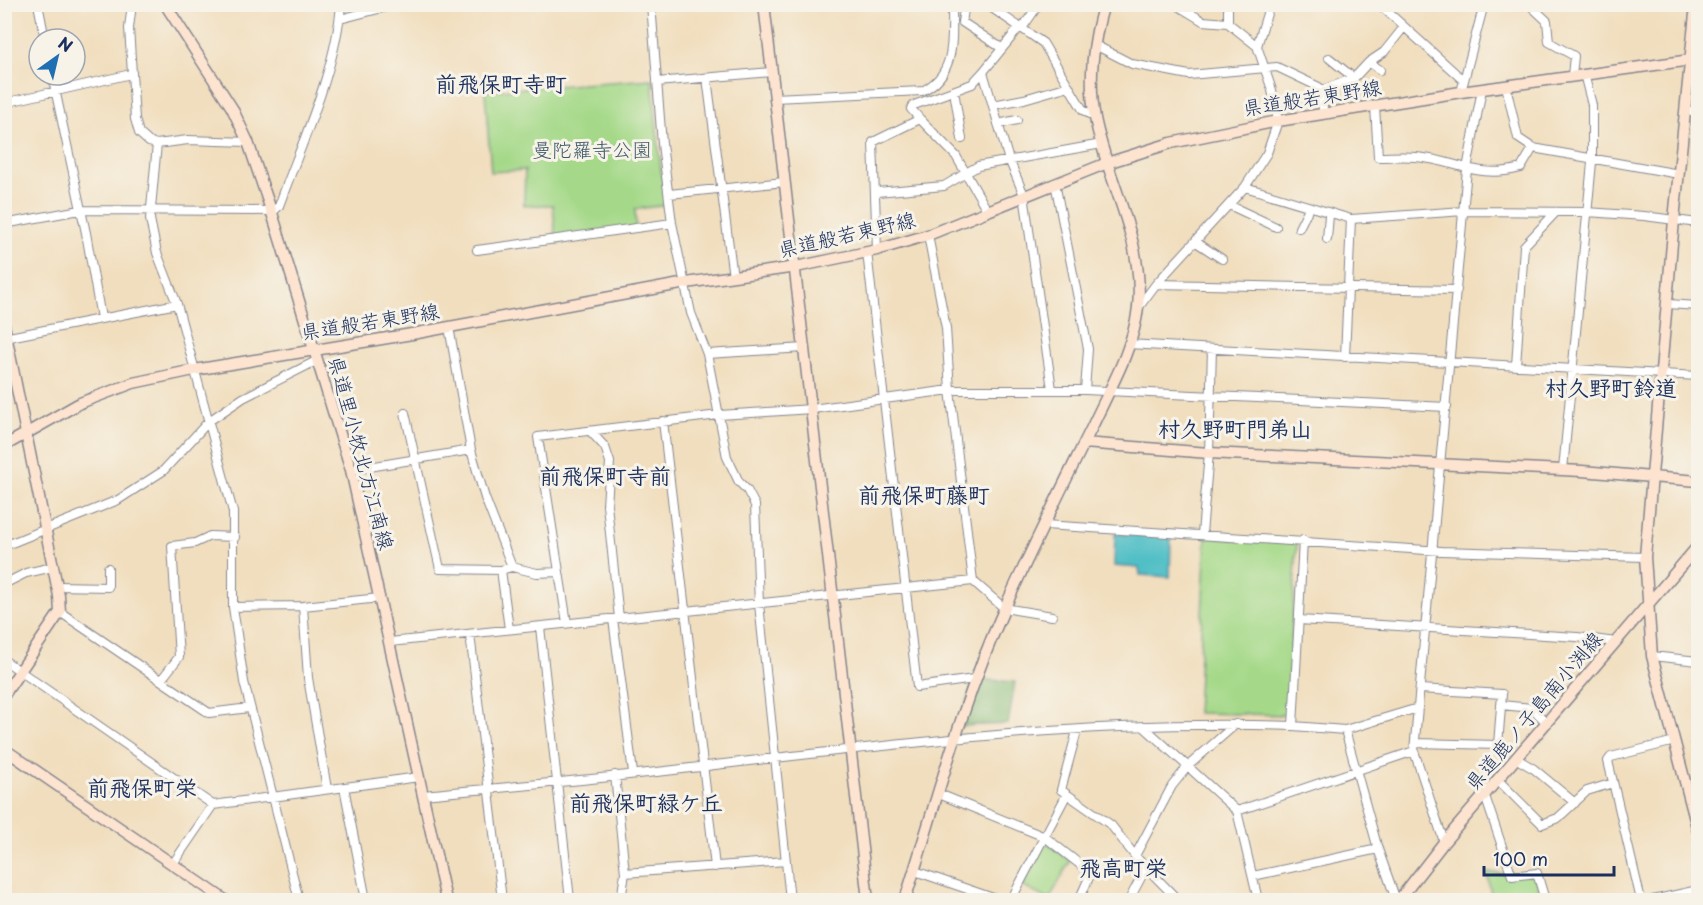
<svg xmlns="http://www.w3.org/2000/svg" width="1703" height="905" font-family="'Playpen Sans','Klee One',sans-serif">
	<style>
		.green { fill: #a5d989; stroke: #608474; stroke-width: 1.5 }
		.forest { fill: #84b975; stroke: #50746a; stroke-width: 1.5 }
		.water { fill: #51bfc6; stroke: #367792; stroke-width: 1.5 }
		.lines { fill: none; stroke-linecap: round; stroke-linejoin: round }
		.street-casing { stroke: #86868e; stroke-width: 10 }
		.secondary-casing { stroke: #86868e; stroke-width: 13 }
		.street { stroke: #fff; stroke-width: 8 }
		.secondary { stroke: #fde4d0; stroke-width: 10 }
		.labels { text-anchor: middle; stroke-width: 6; stroke-linejoin: round; paint-order: stroke }
		.street-label { font-size: 20px; fill: #1b2f5e; stroke: #f7f3e8 }
		.park-label { font-size: 20px; fill: #3e5a69; stroke: #f7f3e8 }
		.quarter-label { font-size: 22px; font-weight: bold; fill: #1b2f5e; stroke: #f7f3e8 }
	</style>
	<rect width="100%" height="100%" fill="#f7f3e8"/>
	<filter id="ink" filterUnits="userSpaceOnUse"><feTurbulence type="fractalNoise" baseFrequency=".0167" numOctaves="2"/><feDisplacementMap in="SourceGraphic" scale="12" xChannelSelector="R" yChannelSelector="G"/><feConvolveMatrix kernelMatrix="1 2 1 2 8 2 1 2 1" color-interpolation-filters="sRGB"/></filter>
	<filter id="wash" filterUnits="userSpaceOnUse"><feTurbulence type="fractalNoise" baseFrequency=".008" numOctaves="4" result="noise"/><feDisplacementMap in="SourceGraphic" scale="24" xChannelSelector="R" yChannelSelector="G"/><feGaussianBlur stdDeviation="1.35" result="paint"/><feColorMatrix in="noise" values="0 0 0 0 0 0 0 0 0 0 0 0 0 0 0 0 0 1.4 0 .05"/><feComposite in="paint" operator="in"/></filter>
	<g filter="url(#wash)">
		<rect width="100%" height="100%" fill="#f1debe"/>
		<path class="green" d="M652 79 661 171 668 205 635 209 636 228 556 243 553 205H524L525 170 491 172 485 91Z
			M1206 537 1297 543 1287 715 1197 713Z
			M1045 841 1070 861 1049 900 1022 886Z
			M1487 873 1535 875 1543 900H1492Z"/>
		<path class="forest" d="M974 679 1015 682 1008 724 959 726Z"/>
		<path class="water" d="M1115 534 1171 536 1170 577 1140 575 1139 568 1114 566Z"/>
	</g>
	<g filter="url(#ink)">
		<g class="lines">
			<g class="street-casing">
				<path id="street" d="M38 4 45 39
					M132 4 129 28 135 119 139 133 149 142 157 144 150 219 157 253 177 304 233 512V607L244 682 299 900
					M651 4 662 144 672 223 691 313 707 354 727 457 739 482 747 490 755 505 759 604 790 900
					M965 4 962 22 1000 47
					M986 4 1043 43 1083 110 1094 117
					M1175 4 1203 21 1228 23
					M1379 4 1463 80
					M1529 4 1547 21 1549 42 1574 56 1572 76
					M340 19 394 5 531 4
					M1023 27 1039 4
					M1019 28 983 72 1008 157 1024 195 1052 389
					M1095 45 1132 64 1189 75 1277 67 1319 87 1324 114
					M1257 46 1270 4
					M1329 58 1354 78
					M1369 62 1380 70
					M52 75 86 233 101 318
					M707 78 733 277
					M657 82 771 72
					M1506 86 1518 138 1533 148
					M954 91 962 139
					M1320 91 1354 78 1369 62 1384 52 1404 27
					M1461 92 1484 4
					M774 98 922 91C957 74 952 39 952 4
					M4 103 131 74
					M993 105 1024 99 1069 86
					M1375 106 1378 157C1390 157 1403 156 1416 157 1457 160 1476 180 1521 168L1533 148 1679 174
					M1687 110 1698 113
					M920 119 911 109 914 105 972 84 983 72
					M998 124 1017 120
					M157 144 188 140 248 142
					M1055 183 1088 349 1085 390
					M1245 187 1351 219 1464 211 1587 212 1644 216 1698 223
					M877 192 944 186 978 166 1102 144
					M669 194 785 182
					M1229 205 1276 227
					M272 213 279 206C301 144 336 71 341 4
					M4 224 80 210 271 211
					M1299 228 1309 208
					M928 235 946 328 950 390 973 581 1004 608 1052 616
					M1327 239 1329 215
					M1196 242 1222 259
					M477 250 672 223
					M877 250 873 142 920 119 956 156 987 210
					M867 252 917 687 974 679
					M1156 284 1457 290
					M1668 304 1698 306
					M1138 308 1156 284 1245 187 1267 153 1278 121 1272 90 1257 46 1228 23V4
					M449 327 471 450
					M4 338 177 304
					M1128 344 1698 376
					M707 354 805 348
					M1345 357 1351 219
					M1516 366 1524 246 1556 212
					M405 413 440 569 501 570
					M663 421 715 867
					M590 431 605 447 610 462 607 505 619 618
					M351 470 471 450 485 498 512 567 501 570 509 629
					M1563 470 1592 162V105L1584 74
					M1045 525 1441 551 1645 557
					M1202 534 1209 453 1212 349
					M4 546 118 500 163 471 209 421 243 398 318 360
					M512 567 537 573 559 572
					M4 584 26 573 53 567
					M57 586 108 587V568
					M303 606 308 678 327 789
					M233 607 303 606 380 598
					M60 612 209 713 249 708
					M613 619 633 773
					M1299 620 1577 637 1616 642
					M567 623 538 437 719 415 812 409 950 390H1085L1447 407
					M540 627 570 900
					M470 634 502 900
					M390 642 973 581
					M1652 656 1698 661
					M4 660 213 805 419 777
					M161 680 179 657 172 546 195 543 210 536 235 537
					M1698 702 1695 742H1698
					M1501 705 1532 708 1547 723
					M1143 726 1237 811 1258 900
					M1293 726 1345 730 1418 708
					M1345 730 1378 849 1396 900
					M1077 731 1061 790 1111 825 1135 856 1178 900
					M1415 743 1498 745 1502 694 1420 689
					M1517 759 1534 769 1575 803
					M615 775 625 873 621 900
					M1498 780 1542 824 1558 818 1587 791 1613 783
					M344 787 366 900
					M939 794 1045 837 1091 873 1079 900
					M423 795C518 786 613 778 707 766 901 743 1098 719 1293 726L1303 540
					M1485 796 1512 876 1537 873 1545 900
					M1237 811 1414 751
					M1444 842 1414 751 1467 169 1482 89
					M1135 856 1172 786 1188 766 1236 724
					M172 865 213 805
					M915 871 999 900
					M625 873 786 861
					M1253 876 1378 849
					M1011 900 1067 794
					M1129 900 1146 868
					M1641 900 1608 761 1611 757 1675 741
					M1653 900 1698 890"/>
			</g>
			<g class="secondary-casing">
				<path id="secondary" d="M165 4 232 108 248 142 272 213 351 470 446 900
					M764 4 868 900
					M1696 4 1674 220 1645 557 1652 656 1698 831
					M4 325 59 596 60 612 4 695
					M1084 443 1209 453 1582 471 1698 481
					M4 446 80 403 133 383 194 370 412 334 686 283 796 267 877 250 928 235 1107 163 1171 143 1278 121 1461 92 1698 59
					M4 749 225 900
					M905 900C936 803 961 705 1003 612 1031 549 1062 488 1092 427 1109 390 1134 348 1138 307 1145 241 1107 181 1095 118 1088 82 1093 39 1104 4
					M1399 900 1444 842 1698 546"/>
			</g>
			<use href="#street" class="street"/>
			<use href="#secondary" class="secondary"/>
		</g>
	</g>
	<g class="labels">
		<g class="street-label">
			<text transform="translate(1312 98) rotate(-9)" y="7">県道般若東野線</text>
			<text transform="translate(847 235) rotate(-13)" y="7">県道般若東野線</text>
			<text transform="translate(370 322) rotate(-9)" y="7">県道般若東野線</text>
			<text transform="translate(361 453) rotate(75)" y="7">県道里小牧北方江南線</text>
			<text transform="translate(1534 711) rotate(-50)" y="7">県道鹿ノ子島南小渕線</text>
		</g>
		<g class="park-label">
			<text x="592" y="157">曼陀羅寺公園</text>
		</g>
		<g class="quarter-label">
			<text x="501" y="92">前飛保町寺町</text>
			<text x="1611" y="396">村久野町鈴道</text>
			<text x="1235" y="437">村久野町門弟山</text>
			<text x="605" y="484">前飛保町寺前</text>
			<text x="924" y="503">前飛保町藤町</text>
			<text x="142" y="796">前飛保町栄</text>
			<text x="646" y="811">前飛保町緑ケ丘</text>
			<text x="1123" y="876">飛高町栄</text>
		</g>
	</g>
	<rect width="1703" height="905" fill="none" stroke="#f7f3e8" stroke-width="24"/>
	<g transform="translate(57 57) rotate(34)"><circle r="28" fill="#f7f3e8" stroke="#9fa5b1" stroke-width="1.5"/>
	<path d="M0-4.5L10 22L0 15L-10 22Z" fill="#1f6fb2"/>
	<text y="-9" font-size="16" font-weight="bold" text-anchor="middle" fill="#1b2f5e">N</text>
	</g>
	<path d="M1484 866v9h130v-9" fill="none" stroke="#1b2f5e" stroke-width="3"/>
	<text x="1493" y="866" font-size="18" fill="#1b2f5e" stroke="#f7f3e8" stroke-width="4.5" paint-order="stroke">100 m</text>
</svg>
